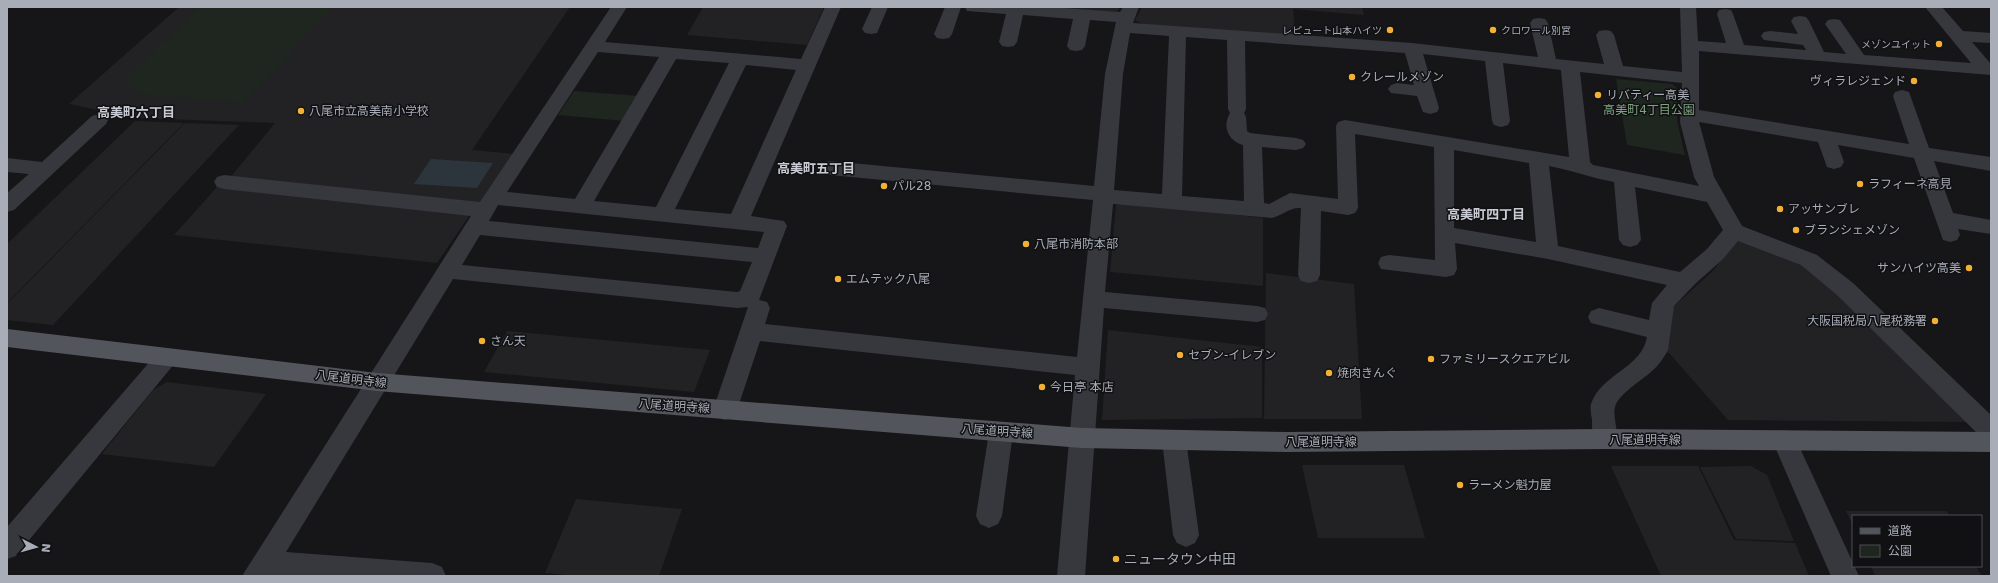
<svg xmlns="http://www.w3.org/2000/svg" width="1998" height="583" font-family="'DejaVu Sans','Noto Sans JP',sans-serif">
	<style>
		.built { fill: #222225 }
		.green { fill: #1e261f }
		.water { fill: #2c353c }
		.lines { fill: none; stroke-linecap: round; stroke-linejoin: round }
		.minor { fill: #37383d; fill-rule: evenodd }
		.major { fill: #53555c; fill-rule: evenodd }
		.poi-dot { fill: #f2b134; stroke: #111113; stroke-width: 1.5 }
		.labels { text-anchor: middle; stroke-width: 3; stroke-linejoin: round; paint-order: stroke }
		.far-poi-label { font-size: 10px; fill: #a8adb8; stroke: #111113; text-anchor: end }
		.poi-label { font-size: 12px; fill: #a8adb8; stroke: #111113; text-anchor: start }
		.park-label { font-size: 12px; fill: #7fa381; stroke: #111113 }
		.street-label { font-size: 12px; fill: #a8adb8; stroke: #111113 }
		.neighbourhood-label { font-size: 13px; font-weight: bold; fill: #c9ccd4; stroke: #111113 }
		.near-poi-label { font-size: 14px; fill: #a8adb8; stroke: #111113; text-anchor: start }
	</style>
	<rect width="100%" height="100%" fill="#161618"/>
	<path class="built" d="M179 7H570L472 150 514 154 480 203 229 179 275 123 136 118 69 104Z
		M703 7H824L807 45 687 35Z
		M1040 7H1120L1117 12Z
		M1142 7H1362L1364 15 1293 9 1295 36 1143 24 1135 20Z
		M135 121 184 123 7 303V244Z
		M185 123 239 125 53 325 7 320V304Z
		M217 187 471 213 437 263 174 235Z
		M1131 203 1263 218V286L1110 272 1116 205Z
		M1736 238 1811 267 1973 422 1728 420 1669 353 1663 352 1673 307 1714 270Z
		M1266 273 1354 284 1362 419H1264Z
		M1108 330 1262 347V418L1102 420Z
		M507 331 710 350 694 392 484 372Z
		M167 382 266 394 214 467 102 454 153 390Z
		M1302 465H1404L1425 538H1318Z
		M1611 466H1698L1734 540 1795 543 1809 576H1661Z
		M1751 466 1767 475 1794 541 1736 539 1700 467Z
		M576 499 682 509 659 576H577L545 573Z
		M1846 511H1947L1949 516H1853V526Z
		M1871 566H1976L1982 576H1875Z"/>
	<path class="green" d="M200 7H334L242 103 141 94 122 81Z
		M1616 79 1672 84 1677 88V121L1685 155 1627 145Z
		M574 91 639 96 625 121 558 115Z"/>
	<path class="water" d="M431 159 493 163 477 188 414 184Z"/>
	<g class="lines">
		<path class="minor" d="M611 7H627L605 42 801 59 825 7H841L751 216 784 221 787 226 759 300 767 302 770 308 765 324 1077 357 1093 200 830 175 823 173 820 168 823 163 830 161 1094 186 1105 74 1116 22 1090 20 1085 46 1082 50 1076 51 1070 50 1067 46 1073 19 1023 15 1017 42 1014 46 1008 47 1002 46 999 42 1006 14 967 11 965 7H1049L1120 12 1123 7H1139L1133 23 1412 43 1538 57 1530 23 1533 19 1539 18 1545 19 1548 23 1556 59 1604 64 1596 35 1599 31 1605 30 1611 31 1614 35 1623 66 1682 72 1680 7H1696L1698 41 1726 43 1717 14 1719 10 1725 9 1731 10 1733 14 1744 45 1806 50 1803 45 1764 40 1761 36 1764 32 1770 31 1798 34 1791 21 1794 17 1800 16 1806 17 1809 21 1824 52 1846 54 1825 24 1828 20 1834 19 1840 20 1864 55 1971 63 1925 7H1942L1963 31 1991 33V43L1972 42 1991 64V75L1699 51V110L1909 144 1893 96 1895 92 1902 90 1909 92 1929 148 1991 157V171L1934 161 1953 213 1991 220V234L1958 229 1960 235 1957 240 1950 242 1943 240 1914 158 1838 145 1844 162 1841 167 1834 169 1827 167 1818 142 1699 122 1714 177 1742 226 1817 255 1853 283 1991 415V441L1982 438 1837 295 1801 265 1738 241 1723 259 1695 284 1674 306 1668 350C1664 357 1659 365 1653 370 1644 379 1618 394 1615 407 1612 420 1621 432 1614 446L1605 449 1596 446C1592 437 1592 429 1592 419 1591 415 1590 408 1591 404 1601 374 1642 368 1647 337L1591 323 1588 317 1591 311 1599 308 1649 320 1652 303 1667 285 1548 259 1455 243 1457 269 1454 275 1446 277 1381 269 1378 263 1381 257 1389 255 1435 260 1434 147 1355 134 1358 208 1355 213 1348 215 1321 211 1320 275 1317 281 1309 283 1301 281 1298 275 1301 208C1290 207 1283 215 1272 218L1113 204 1105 292 1257 306 1265 308 1268 314 1265 320 1257 322 1104 308 1085 576H1057L1075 375 760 341 737 410 734 417 725 420 716 417 713 410 748 307 737 308 453 279 286 552 432 563 442 567 446 576H242L471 216 224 189 217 187 214 182 217 177 224 175 480 202ZM1130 33 1169 36 1162 194 1114 190 1123 74ZM1186 37 1227 40 1228 109 1230 113C1222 126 1228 141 1243 145L1244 201 1182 196ZM1245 41 1405 53 1414 85 1397 83 1391 85 1388 89 1391 93 1417 96 1423 112 1430 114 1437 112 1439 108 1423 54 1485 61 1492 121 1494 125 1501 127 1508 125 1510 121 1503 63 1561 70 1569 157 1345 120 1338 122 1336 126 1338 199 1290 193 1269 204 1264 203 1262 147 1296 150 1303 148 1306 144 1303 140 1296 138 1250 133 1247 131 1246 117 1244 113 1246 109ZM598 52 659 57 575 199 507 192ZM676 59 729 63 656 207 594 201ZM746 65 796 70 731 214 675 209ZM1580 72 1682 83 1680 122 1694 177 1699 186 1593 165 1590 162ZM1454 150 1529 163 1536 242 1454 228ZM1549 166C1571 170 1592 178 1614 182L1619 240 1623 245 1630 247 1637 245 1641 240 1635 187 1707 202 1723 230 1707 249 1680 272 1558 246ZM498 205 764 232 758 248 489 221ZM480 235 752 262 740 291 737 292 462 265Z
			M872 7H888L877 33 871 34 865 33 862 29Z
			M945 7H961L952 34 949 38 943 39 937 38 934 34Z
			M99 114 106 116 108 120 106 124 14 210 7 212V193L29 174 7 172V158L42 162 92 116Z
			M167 348 175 351 179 357 175 363 16 556 7 559V527L159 351Z
			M1001 422 1010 425 1013 432 1002 516 998 524 989 528 980 524 976 516 989 432 992 425Z
			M1174 430 1183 433 1186 440 1199 535 1195 543 1186 547 1177 543 1173 535 1162 440 1165 433Z
			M1784 430 1793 433 1859 576H1831L1772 440 1775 433Z"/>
		<path class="major" d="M7 329 377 373 1082 428 1288 432 1605 429 1991 432V452L1605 449 1288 452 1082 448 377 391 7 347Z"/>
	</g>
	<g class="poi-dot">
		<circle cx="1390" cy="30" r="4"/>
		<circle cx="1493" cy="30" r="4"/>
		<circle cx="1939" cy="44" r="4"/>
		<circle cx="1352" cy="77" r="4"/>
		<circle cx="1914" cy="81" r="4"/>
		<circle cx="1598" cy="95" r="4"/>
		<circle cx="301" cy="111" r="4"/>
		<circle cx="1860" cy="184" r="4"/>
		<circle cx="884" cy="186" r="4"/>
		<circle cx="1780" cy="209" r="4"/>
		<circle cx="1796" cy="230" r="4"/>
		<circle cx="1026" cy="244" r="4"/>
		<circle cx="1969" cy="268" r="4"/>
		<circle cx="838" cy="279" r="4"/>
		<circle cx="1935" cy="321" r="4"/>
		<circle cx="482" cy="341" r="4"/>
		<circle cx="1180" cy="355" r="4"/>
		<circle cx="1431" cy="359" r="4"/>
		<circle cx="1329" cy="373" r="4"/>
		<circle cx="1042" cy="387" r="4"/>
		<circle cx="1460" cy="485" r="4"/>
		<circle cx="1116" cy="559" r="4"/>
	</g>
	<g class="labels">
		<g class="far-poi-label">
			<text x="1382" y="34">レピュート山本ハイツ</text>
			<text x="1501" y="34" text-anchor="start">クロワール別宮</text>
			<text x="1931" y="48">メゾンユイット</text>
		</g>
		<g class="poi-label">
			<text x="1360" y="81">クレールメゾン</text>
			<text x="1906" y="85" text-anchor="end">ヴィラレジェンド</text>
			<text x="1606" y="99">リバティー高美</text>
			<text x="309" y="115">八尾市立高美南小学校</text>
			<text x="1868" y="188">ラフィーネ高見</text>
			<text x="892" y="190">パル28</text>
			<text x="1788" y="213">アッサンブレ</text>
			<text x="1804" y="234">ブランシェメゾン</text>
			<text x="1034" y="248">八尾市消防本部</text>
			<text x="1961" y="272" text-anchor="end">サンハイツ高美</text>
			<text x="846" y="283">エムテック八尾</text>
			<text x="1927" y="325" text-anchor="end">大阪国税局八尾税務署</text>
			<text x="490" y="345">さん天</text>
			<text x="1188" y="359">セブン-イレブン</text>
			<text x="1439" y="363">ファミリースクエアビル</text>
			<text x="1337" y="377">焼肉きんぐ</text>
			<text x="1050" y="391">今日亭 本店</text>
			<text x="1468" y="489">ラーメン魁力屋</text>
		</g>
		<g class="park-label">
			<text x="1649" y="114">高美町4丁目公園</text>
		</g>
		<g class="street-label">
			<text transform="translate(351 379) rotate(7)" y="4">八尾道明寺線</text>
			<text transform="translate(674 406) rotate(4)" y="4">八尾道明寺線</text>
			<text transform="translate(997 431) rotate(4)" y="4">八尾道明寺線</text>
			<text x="1645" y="444">八尾道明寺線</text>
			<text x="1321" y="446">八尾道明寺線</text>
		</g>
		<g class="neighbourhood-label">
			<text x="136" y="117">高美町六丁目</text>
			<text x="816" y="173">高美町五丁目</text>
			<text x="1486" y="219">高美町四丁目</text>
		</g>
		<g class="near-poi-label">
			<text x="1124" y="564">ニュータウン中田</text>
		</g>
	</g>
	<rect width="1998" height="583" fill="none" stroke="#a8adb8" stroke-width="16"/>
	<rect x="1852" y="515" width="130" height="52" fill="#111113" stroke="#4d4f55"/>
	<rect x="1860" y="528" width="20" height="6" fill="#53555c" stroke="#4d4f55"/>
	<text x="1888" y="535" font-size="12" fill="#a8adb8">道路</text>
	<rect x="1860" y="545" width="20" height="12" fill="#1e261f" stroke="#4d4f55"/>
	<text x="1888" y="555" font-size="12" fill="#a8adb8">公園</text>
	<g transform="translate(36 547) rotate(96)" stroke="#111113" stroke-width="3" paint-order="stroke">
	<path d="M0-3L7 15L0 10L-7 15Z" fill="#a8adb8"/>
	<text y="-6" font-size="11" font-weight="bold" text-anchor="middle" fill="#a8adb8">N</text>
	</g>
</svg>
